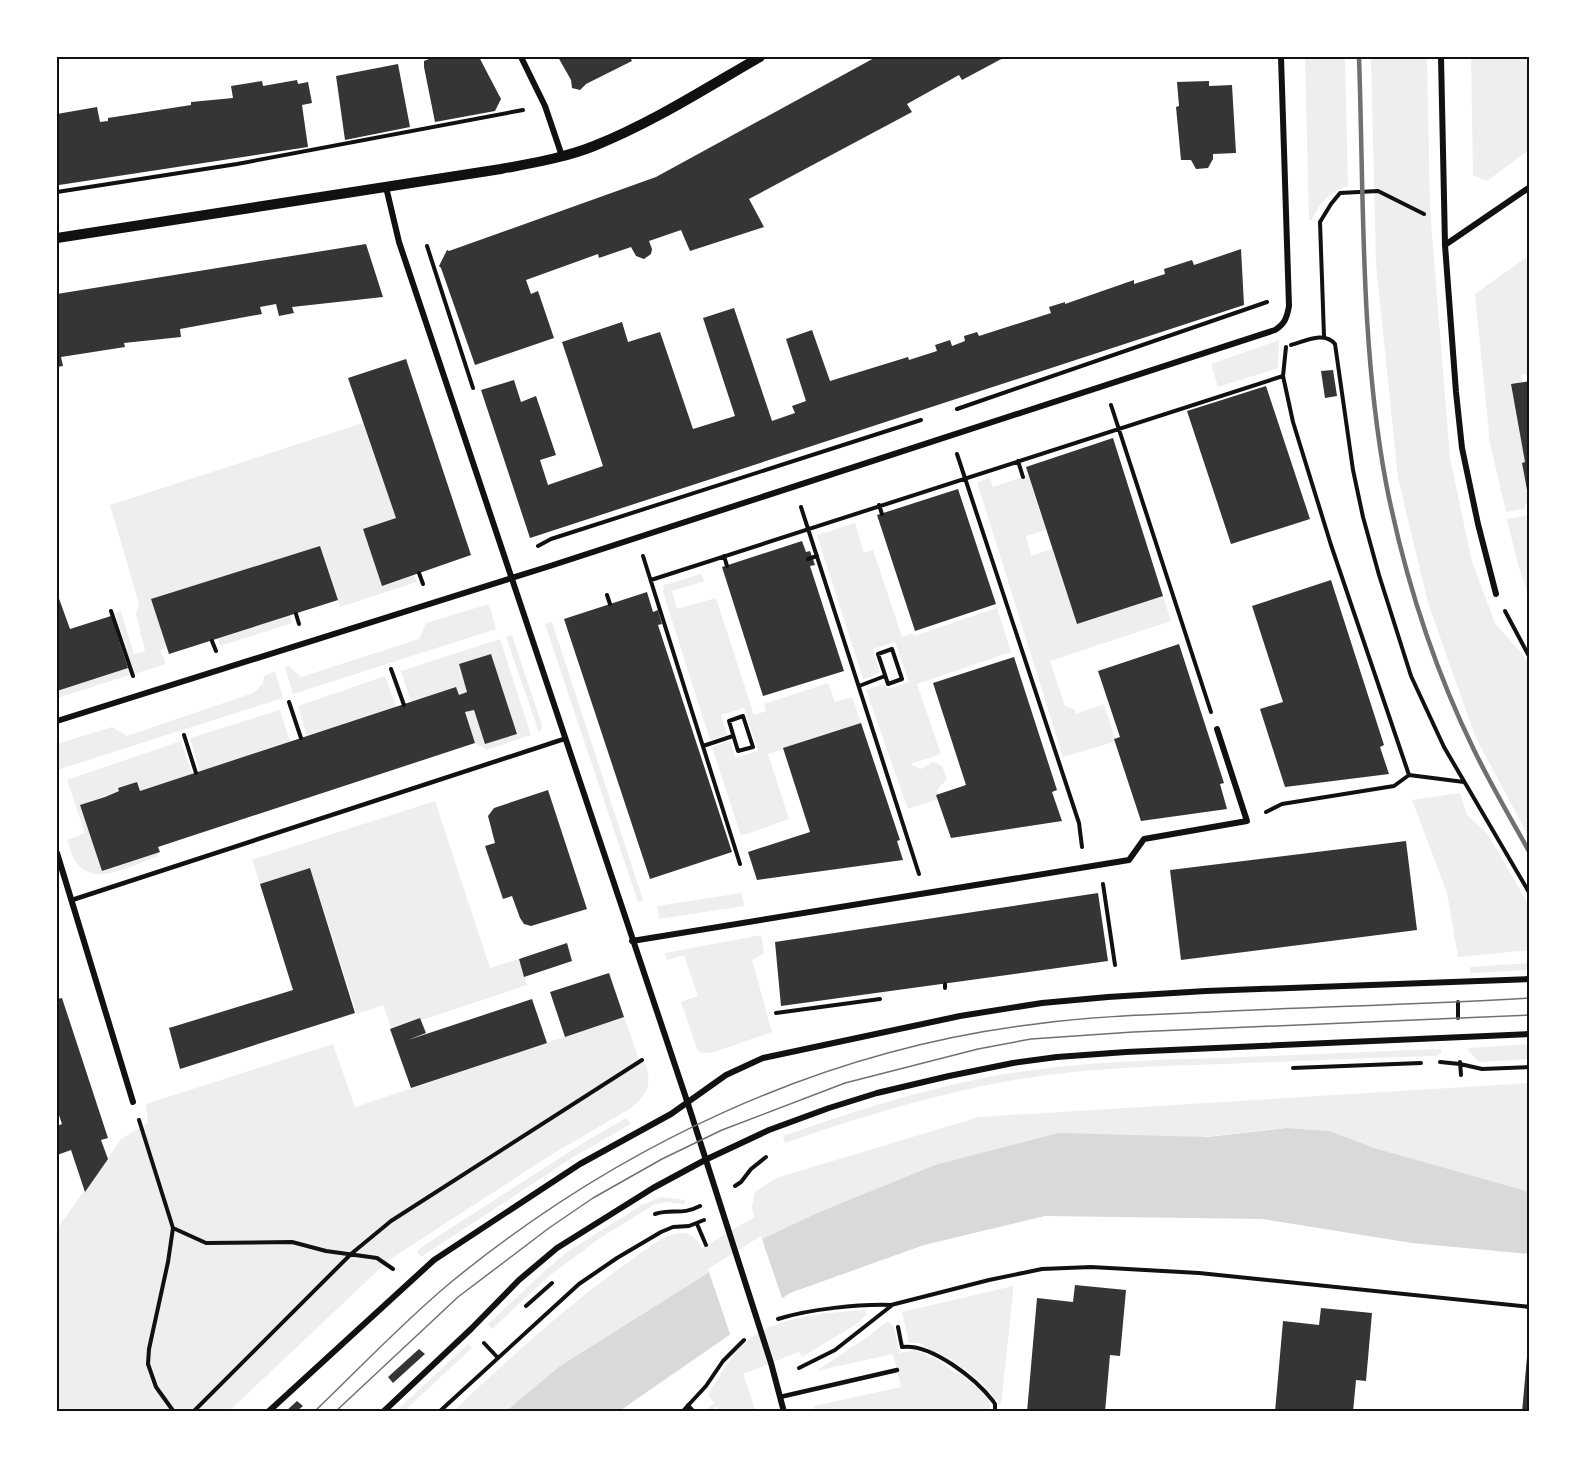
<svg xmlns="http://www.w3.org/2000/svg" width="1587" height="1469" font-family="Karla,sans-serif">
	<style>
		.green { fill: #eee }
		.water { fill: #d9d9d9 }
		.pier { fill: #fff }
		.building { fill: #353535 }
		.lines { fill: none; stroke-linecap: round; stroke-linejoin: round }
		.path { stroke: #111; stroke-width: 4 }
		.service { stroke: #111; stroke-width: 4.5 }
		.minor { stroke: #111; stroke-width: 6 }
		.tertiary { stroke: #111; stroke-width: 10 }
		.tram { stroke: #707070; stroke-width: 1.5 }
		.rail { stroke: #707070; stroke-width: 4.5 }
		.neatline { fill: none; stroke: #111; stroke-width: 2 }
	</style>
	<rect width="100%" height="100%" fill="#fff"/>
	<path class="green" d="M1305 57H1345L1348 186C1329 192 1320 202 1312 220H1309Z
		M1371 57H1427L1430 210 1450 458 1472 562 1495 623 1530 663V839L1475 736 1428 603 1398 478 1376 264Z
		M1471 57H1530V149L1487 181 1473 175Z
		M1530 255V374L1521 375 1523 382 1511 385 1525 462 1522 463 1527 490H1529L1530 503 1525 504V509L1506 512 1490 443 1475 294Z
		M1279 340 1278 368 1218 387 1211 364Z
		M363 423 396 518 363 530 382 586 414 575 417 582 340 607 320 546 152 599 167 647 160 650 166 664 134 674 115 613 121 612 134 654 145 651 136 614 139 604 110 505Z
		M1028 475 1046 530 1026 536 1031 556 1052 549 1077 624 1163 596 1171 621 1050 661 1065 706 1074 709 1076 714 1104 704 1115 739 1114 742 1063 757 977 482 990 478 993 487Z
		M1530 515V600L1518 565 1507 519Z
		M855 523 864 553 873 550 902 637 912 633 914 636 997 608 1011 652 917 684 941 754 910 764 921 769 933 762 942 766 947 779 937 790 938 799 908 809 866 690 884 684 888 689 909 682 895 642 873 649 880 673 863 679 817 535Z
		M701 574 704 581 672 591 677 609 716 598 754 715 766 711 764 704 828 683 835 702 852 697 861 723 768 754 789 819 741 836 712 747 730 741 735 758 758 751 744 708 721 715 727 735 710 740 663 592 664 585Z
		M489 604 496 629 293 694 285 667 289 666 301 677 419 639 426 623Z
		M290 615 292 623 220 646 218 639Z
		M552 622 643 900 638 902 545 624Z
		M512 635 542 725V728L539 733 506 637Z
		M500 639 531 735 487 750 475 743 465 712 474 710 485 744 517 734 491 654 459 664 467 692 459 695 456 688 411 702 401 671Z
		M128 668 130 675 57 698V691Z
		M275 671 283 698 57 770V744L112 727 127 736 253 693 263 684 264 676Z
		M385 676 396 707 307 736 298 706Z
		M280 710 290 742 200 772 190 738Z
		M181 741 192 774 140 791 137 783 80 806 102 871 160 852 156 857C132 865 94 888 76 862 72 856 70 847 67 840L85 833 67 780Z
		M1460 793 1467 815 1487 833 1530 907V950L1458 957 1447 893 1412 800Z
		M435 801 490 968 519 959 527 985 392 1030 383 1005 357 1014 310 868 260 884 252 860Z
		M742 893 744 906 659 919 657 906Z
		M761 935 764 953 752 960 772 1032 711 1053H700L697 1049 681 1002 698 996 684 955 667 960 665 953Z
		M1530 963V970L1470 973V967Z
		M624 1017 640 1062 646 1065C652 1085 647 1095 631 1108L546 1158 389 1260 228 1412H57V1229L121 1139 148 1123 146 1104 333 1044 355 1107Z
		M1530 1044V1059L1479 1062 1468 1050 1470 1048Z
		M1437 1049H1441L1442 1052 1436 1056C1366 1058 1297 1061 1227 1064 1154 1066 1080 1068 1009 1081 932 1095 859 1117 785 1143L783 1136C851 1112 917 1091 988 1077 1064 1063 1142 1060 1219 1058 1291 1055 1364 1052 1437 1049Z
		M1530 1083V1192L1374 1148 1330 1131 1287 1128 935 1165 817 1213 762 1239 560 1366 505 1412H452C510 1358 568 1304 633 1259 646 1250 664 1233 681 1233 692 1233 696 1239 702 1248L754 1217 752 1207 755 1192 776 1178 979 1117Z
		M626 1118 631 1124 575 1156 421 1257 417 1251 426 1244 583 1143Z
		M661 1197 685 1200 684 1204 668 1202 654 1205 603 1236 549 1276 492 1329 488 1324 547 1269 567 1252 642 1205Z
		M1013 1286V1293L1001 1405 998 1404V1399L996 1400 981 1382 971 1375 970 1372 965 1370 966 1367 963 1369 959 1367 960 1365 955 1364 956 1362H953L951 1358 949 1360 947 1359 948 1356 945 1357 938 1352H931L927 1347 925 1348 921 1343H909L902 1312Z
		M865 1310 867 1314 858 1323 802 1357 799 1352 743 1374 755 1409 750 1412H715L718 1410 716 1407 709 1412H703L714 1403 708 1395C719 1377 730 1356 746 1342 778 1315 825 1313 865 1310Z
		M887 1321 894 1327 899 1353 910 1351 912 1348 921 1353 923 1352 929 1358 933 1357 942 1362 941 1363 947 1366 956 1374 957 1372 964 1375 965 1379C977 1387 992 1394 990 1412H815L814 1406 901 1387 893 1354 816 1371 869 1336Z
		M468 1344 472 1348 403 1412H395Z"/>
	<path class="water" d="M1287 1128 1330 1131 1374 1148 1530 1192V1254L1412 1243 1263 1219 1045 1216 924 1245 790 1293 618 1412H505L560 1366 762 1239 817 1213 935 1165 1059 1133 1207 1137Z"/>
	<path class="pier" d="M761 1236 783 1301 731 1337 708 1269Z"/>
	<path class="building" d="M428 57H479L501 99 495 111 435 122 424 67V61L429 59Z
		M558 57H630L632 61 586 84 580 90 572 88 571 80Z
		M876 57H1005L962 80 959 75 907 104 912 112 749 199 764 227 690 251 681 230 649 241 652 249 651 254 644 259 636 256 631 247 599 258 598 254 526 280 531 294 538 291 554 338 475 365 441 268 439 266 447 250 449 251 656 177Z
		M398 64 410 127 345 140 336 76Z
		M297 80 298 84 308 82 312 103 302 105 308 147 59 185 57 173V114L97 107 100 122 108 121V118L191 105V102L233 98 231 86 262 81 263 86Z
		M1209 81V86L1232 85 1236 153 1213 154V159L1208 168 1196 169 1191 160H1181L1176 107 1179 106 1177 82Z
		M366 244 383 297 292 307 294 313 279 316 276 304 260 307 262 314 180 329 181 337 124 343 125 347 61 357 63 366 57 367V294Z
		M1241 249 1244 305 530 538 481 390 514 380 521 402 536 396 556 455 540 460 548 485 603 466 562 342 622 322 628 342 660 332 693 429 735 416 703 318 734 308 772 421 795 413 792 406 806 401 786 339 812 330 830 381 908 357 909 360 937 351 935 345 950 340 952 346 965 341 964 336 977 332 979 336 1051 313 1049 307 1065 302V304L1134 280V284L1165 274 1164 269 1192 260 1194 265Z
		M406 359 471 555 382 586 363 529 396 518 348 378Z
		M1333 370 1337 396 1325 398 1321 371Z
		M1530 381V489L1527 490 1522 463 1525 462 1511 384Z
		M1266 386 1310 519 1231 544 1187 411Z
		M1113 438 1163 596 1077 624 1026 467Z
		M958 489 996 604 915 631 877 515Z
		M802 541 806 552 810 551 815 565 810 566 844 671 763 696 722 567Z
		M320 546 338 600 169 654 151 599Z
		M1331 580 1384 745 1380 747 1389 774 1285 787 1260 709 1283 702 1252 606Z
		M647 592 653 612 658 610 662 624 658 625 732 852 650 879 564 619Z
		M57 593 70 629 111 616 128 668 57 691Z
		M1179 644 1224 783 1220 784 1227 809 1141 821 1114 739 1120 737 1098 671Z
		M491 654 517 734 485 744 474 710 465 712 475 743 158 847 160 852 102 871 80 805 105 797 119 791 118 788 137 782 140 791 456 687 459 695 467 692 459 664Z
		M1014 657 1057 790 1052 792 1062 821 951 838 936 795 966 785 933 683Z
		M861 723 900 840 897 841 903 860 757 880 748 852 810 832 783 748Z
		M548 790 587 909 531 926 524 924 520 918 512 896 503 899 485 846 495 843 488 816 494 808Z
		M1406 841 1417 930 1181 960 1170 870Z
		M310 868 355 1013 180 1069 169 1028 293 990 260 884Z
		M1098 893 1108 961 781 1006 775 942Z
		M567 943 572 961 524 977 519 959Z
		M609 973 624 1017 565 1037 550 992Z
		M62 998 108 1138 101 1140 108 1159 85 1192 71 1150 57 1155V1126L62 1124 57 1109V999Z
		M532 999 547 1043 411 1088 390 1029 420 1018 426 1033 408 1040Z
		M1075 1285 1126 1290 1120 1356 1110 1355 1105 1412H1027L1037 1298 1073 1302Z
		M1321 1308 1372 1313 1366 1381 1356 1380 1353 1412H1275L1283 1321 1319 1325Z
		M1528 1346H1530V1412H1522Z
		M419 1349 425 1354 393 1383 388 1377Z
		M297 1401 303 1406 296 1412H285Z"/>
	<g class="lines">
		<path class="path" d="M57 192 237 164 523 110
			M427 246 473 388
			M1324 336 1320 222 1331 204 1340 193 1378 191 1424 214
			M1291 345C1306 341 1324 331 1335 344L1353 470 1363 517 1379 575 1411 676 1444 747 1530 894
			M1111 405 1211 712
			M957 409 1267 302
			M957 454 1079 823 1082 847
			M1018 461 1023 477
			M879 505 882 514
			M801 507 919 874
			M538 546 551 539 921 420
			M643 556 740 864
			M724 556 727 566
			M808 559 817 556
			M419 573 423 584
			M651 580 1283 376
			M607 595 610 604
			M111 611 133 676
			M1505 611 1530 658
			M296 614 299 624
			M212 641 216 651
			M892 649 902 679 888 684 878 654Z
			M391 669 404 705
			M859 686 885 676
			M289 702 301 738
			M743 716 753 747 738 751 729 721Z
			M184 735 196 773
			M703 746 733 736
			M1409 775 1464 782
			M1266 812 1282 804 1394 786 1409 775 1331 545 1293 422 1283 376 1286 347
			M1103 884 1115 965
			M945 984V988
			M1458 1002V1018
			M776 1013 880 999
			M1440 1062 1460 1064 1482 1069 1530 1067
			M1460 1062 1461 1075
			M1293 1068 1421 1063
			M139 1120 173 1228 168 1262 149 1349 148 1364 156 1387 174 1412
			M735 1186 741 1182 751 1169 766 1157
			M655 1214C673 1208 681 1216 700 1206
			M697 1224 706 1245
			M173 1228 206 1243 292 1242 326 1251 377 1258 393 1269
			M526 1306 552 1283
			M778 1319C809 1309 859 1304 891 1305L989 1280 1042 1269 1091 1267 1199 1273 1530 1307
			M898 1327 902 1347C931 1343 976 1379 993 1401L995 1404V1412
			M484 1343 498 1358
			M799 1368 835 1350 891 1306
			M688 1405 694 1412
			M193 1412 351 1254 391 1221 642 1060
			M439 1412 579 1284 617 1258 661 1232 673 1227 689 1226 704 1220
			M682 1412 706 1386 723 1361 744 1340"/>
		<path class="service" d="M72 900 564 739
			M780 1397 897 1370"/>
		<path class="minor" d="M521 57 545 106 562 156
			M1441 57 1445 245 1456 392 1462 448 1478 524 1496 594
			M386 187 399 242 688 1104 771 1363 784 1412
			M1445 245 1530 187
			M57 721 550 566 1275 330C1285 324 1287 317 1289 306L1281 57
			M57 853 133 1102
			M632 941 1129 860 1144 839 1247 821 1217 729
			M268 1412 434 1260 580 1164 671 1114 726 1075 763 1058 960 1016 1042 1003 1108 997 1206 991 1530 979
			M383 1412 471 1329 519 1280 557 1248 653 1188 705 1160 769 1130 829 1108 877 1093 949 1076 1013 1063 1057 1057 1126 1052 1530 1034"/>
		<path class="tertiary" d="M57 238 501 169C532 163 564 158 594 146 652 123 706 88 760 57"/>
		<path class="tram" d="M314 1412C359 1369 402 1323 450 1283 617 1146 820 1050 1036 1024 1087 1017 1138 1015 1189 1013 1303 1007 1416 1005 1530 998
			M335 1412 458 1297 549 1228 593 1198 662 1159 722 1130 845 1083 978 1049 1031 1039 1133 1032 1530 1015"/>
		<path class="rail" d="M1359 57C1364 199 1360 343 1386 483 1404 574 1433 666 1474 750 1491 785 1511 819 1530 853"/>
	</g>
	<rect width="1587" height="1469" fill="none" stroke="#ffffff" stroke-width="117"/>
	<rect x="58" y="58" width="1470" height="1352" class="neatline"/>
</svg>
